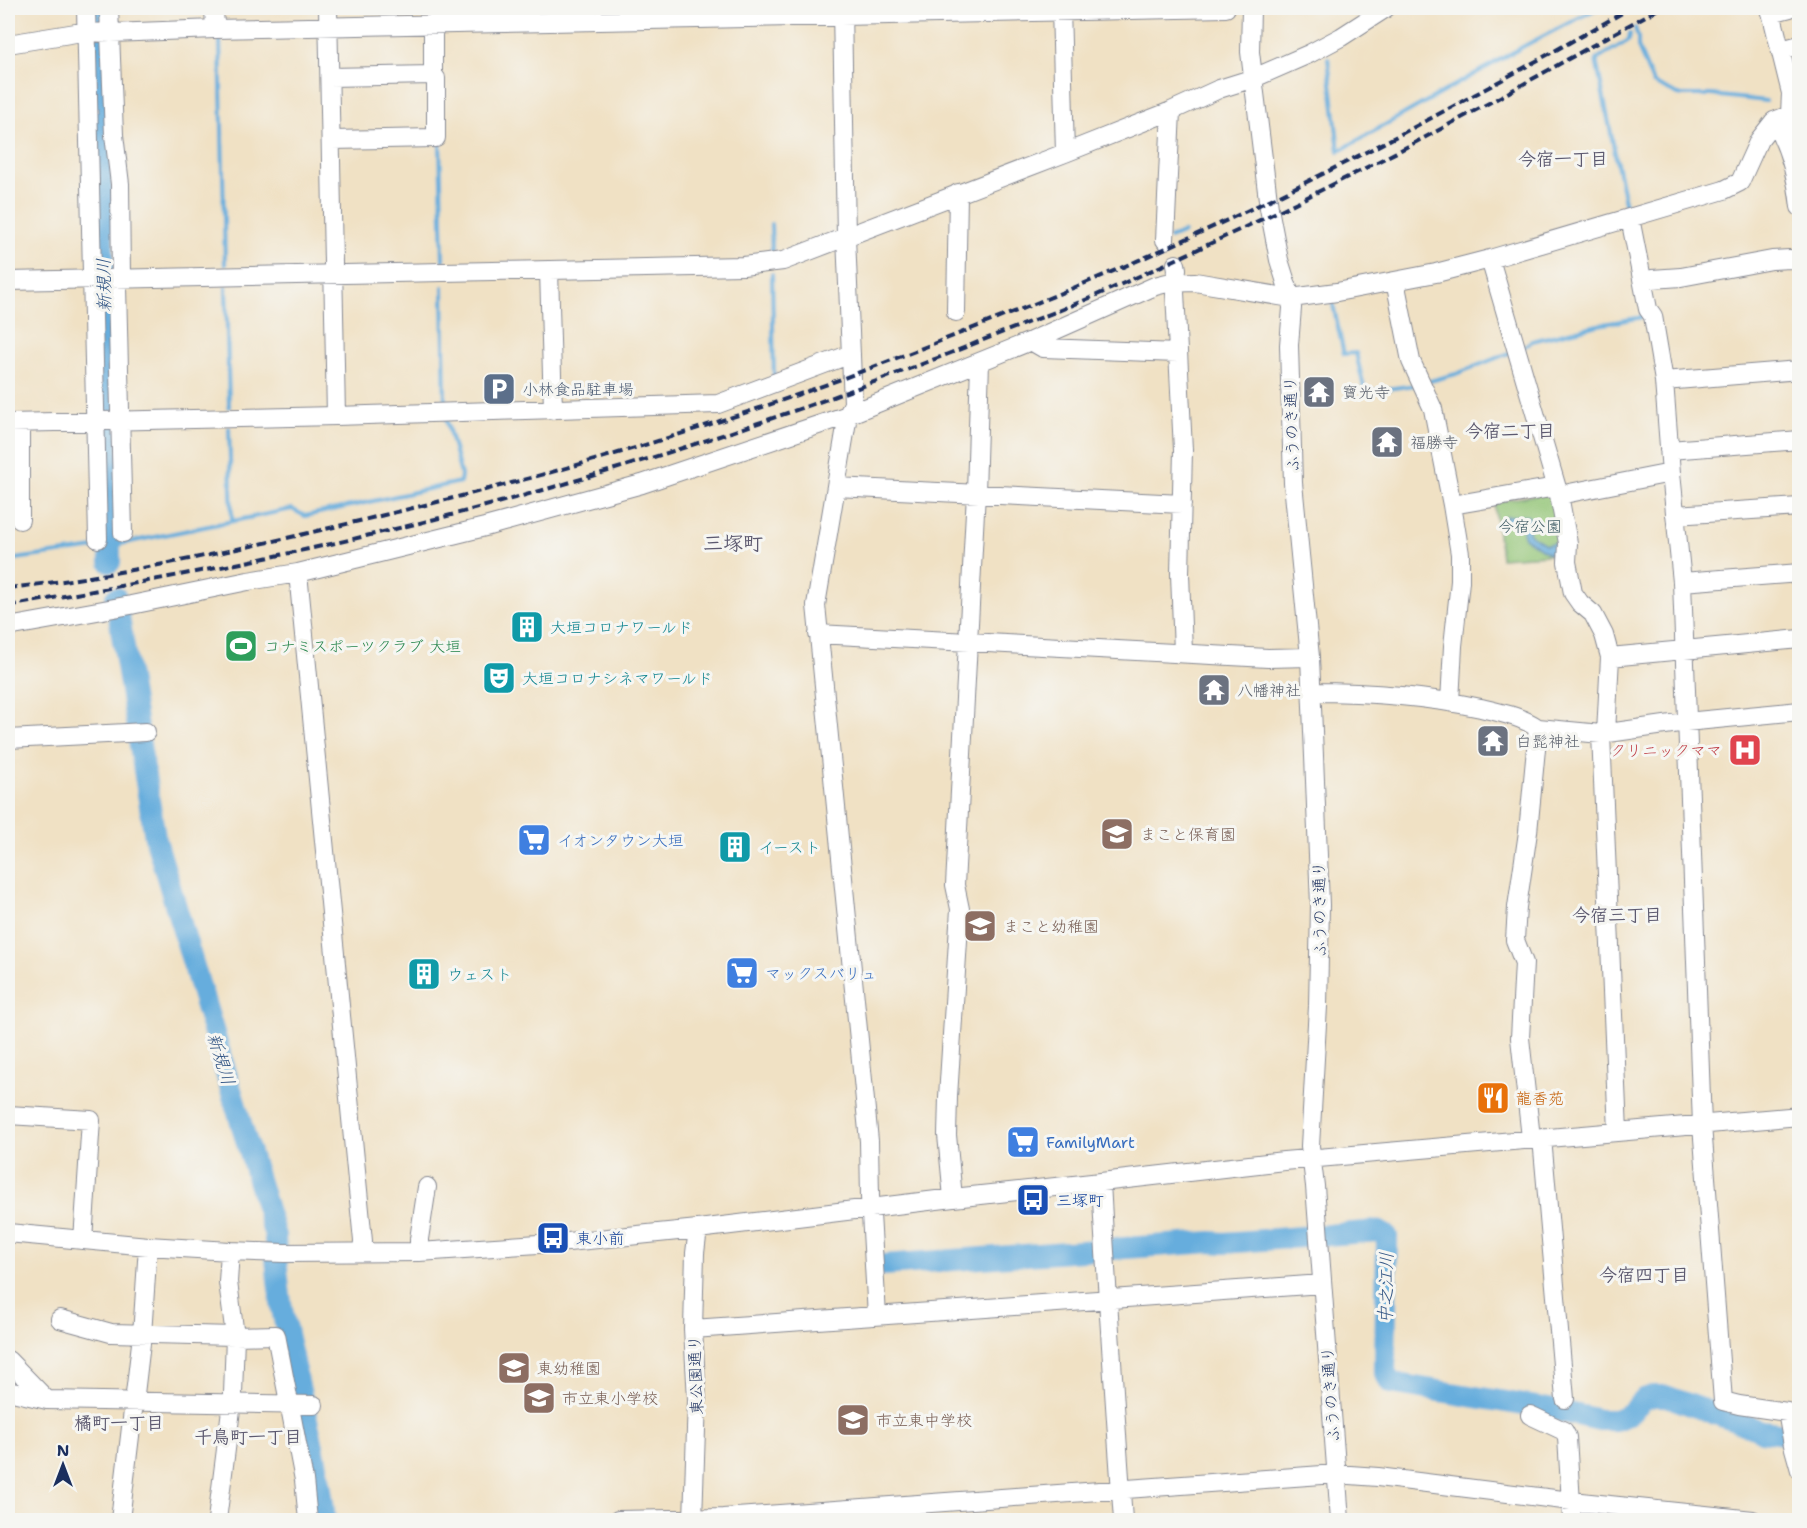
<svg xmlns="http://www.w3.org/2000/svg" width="1807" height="1528" font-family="'Shantell Sans','Klee One',sans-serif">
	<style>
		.green { fill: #92c475; stroke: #567a6a; stroke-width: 1.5 }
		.water { fill: #66addd; stroke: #406e9e; stroke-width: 1.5 }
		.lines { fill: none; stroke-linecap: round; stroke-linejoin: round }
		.stream { stroke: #66addd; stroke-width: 4 }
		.river { stroke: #66addd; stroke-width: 22 }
		.minor-casing { stroke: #868891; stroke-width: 20 }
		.minor { stroke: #fff; stroke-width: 18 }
		.rail { stroke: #1b2f5e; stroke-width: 4; stroke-dasharray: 9 4.5; stroke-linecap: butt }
		.labels { text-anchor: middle; stroke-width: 6; stroke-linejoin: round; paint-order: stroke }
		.service-label { font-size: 16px; fill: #4e5e75; stroke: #f6f6f2; text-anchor: start }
		.worship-label { font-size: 16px; fill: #5b616d; stroke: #f6f6f2; text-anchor: start }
		.street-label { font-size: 16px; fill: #1b2f5e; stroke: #f6f6f2 }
		.park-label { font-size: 16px; fill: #3f5c65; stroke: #f6f6f2 }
		.culture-label { font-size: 16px; fill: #0d838f; stroke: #f6f6f2; text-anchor: start }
		.leisure-label { font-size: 16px; fill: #27864d; stroke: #f6f6f2; text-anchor: start }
		.health-label { font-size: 16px; fill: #be3a42; stroke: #f6f6f2; text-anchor: end }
		.education-label { font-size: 16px; fill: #785e54; stroke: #f6f6f2; text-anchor: start }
		.shop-label { font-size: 16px; fill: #366cbe; stroke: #f6f6f2; text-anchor: start }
		.food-label { font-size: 16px; fill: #c56008; stroke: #f6f6f2; text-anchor: start }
		.transit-label { font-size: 16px; fill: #164399; stroke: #f6f6f2; text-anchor: start }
		.neighbourhood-label { font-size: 18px; font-weight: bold; fill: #5d5a70; stroke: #f6f6f2 }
		.water-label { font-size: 18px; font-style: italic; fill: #325584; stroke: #f6f6f2 }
		.quarter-label { font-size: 20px; font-weight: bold; fill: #5d5a70; stroke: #f6f6f2 }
	</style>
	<rect width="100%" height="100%" fill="#f6f6f2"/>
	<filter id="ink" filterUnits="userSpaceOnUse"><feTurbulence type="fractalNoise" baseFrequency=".0167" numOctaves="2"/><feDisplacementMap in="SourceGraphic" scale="12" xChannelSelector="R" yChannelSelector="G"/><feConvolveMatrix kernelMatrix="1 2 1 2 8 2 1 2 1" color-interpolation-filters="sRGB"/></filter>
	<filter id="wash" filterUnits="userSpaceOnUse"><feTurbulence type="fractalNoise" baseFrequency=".008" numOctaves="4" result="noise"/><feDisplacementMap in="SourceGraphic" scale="24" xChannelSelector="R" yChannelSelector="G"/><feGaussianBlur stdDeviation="1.35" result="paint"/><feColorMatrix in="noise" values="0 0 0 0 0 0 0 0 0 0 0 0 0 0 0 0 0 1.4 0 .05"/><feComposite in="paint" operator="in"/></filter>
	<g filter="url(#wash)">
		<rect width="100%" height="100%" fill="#f0e1c4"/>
		<path class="green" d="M1553 492 1564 554 1501 558 1494 502Z"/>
		<path class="water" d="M1506 516H1527L1530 518 1529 532 1532 536 1545 544 1555 543 1561 545 1560 554 1548 553 1524 538 1522 527 1520 523H1505Z"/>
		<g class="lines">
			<path class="stream" d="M1635 28 1638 37V47L1653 83 1678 95H1711L1766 101
				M220 39 225 265
				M1328 58 1339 151 1524 46 1598 8
				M440 142 443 261
				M1627 212 1596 60 1629 40 1630 34
				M771 224 772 252
				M1170 238 1184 232
				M772 274 774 378
				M226 287 229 407
				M443 287 445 408
				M1332 300 1344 354 1356 353 1365 392 1415 385
				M1523 347 1532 341 1598 325 1643 317 1642 314
				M1430 381 1456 374 1509 353
				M229 428 232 521
				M8 560 110 546 292 509 305 516 460 482 461 475 446 419"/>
			<path class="river" d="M97 8 110 562
				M116 598 155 837 275 1236C276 1262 278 1288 283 1314 296 1383 318 1450 325 1520
				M883 1265 1211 1242 1224 1243 1378 1231 1387 1236 1385 1373 1391 1383 1555 1410 1600 1420H1616L1629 1414 1644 1399 1653 1396H1666L1762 1431 1800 1436"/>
		</g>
	</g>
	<g filter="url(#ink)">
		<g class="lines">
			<g class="minor-casing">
				<path id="minor" d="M86 8 98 539
					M109 8 114 135 120 184 121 278 117 287 123 533
					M214 8 215 29
					M328 8 336 416
					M438 8V26
					M842 8 846 237 853 403 848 415 816 605 869 1141 870 1197 877 1316
					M1061 8 1065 153
					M1251 8 1250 52 1269 208 1279 260 1291 298 1292 308 1289 345 1293 483 1310 657 1320 905 1318 1006 1310 1146 1315 1186 1340 1520
					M1770 8 1791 93 1790 114 1800 145
					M1771 13 1790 8
					M8 44 82 32 111 33 215 29 1226 8
					M1781 50 1800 45
					M330 77 433 75
					M1774 121C1789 147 1797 177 1800 207
					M332 140 436 138V78L433 75V26
					M1630 218 1648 309 1653 316 1664 381 1671 473 1682 582 1702 1125 1723 1401 1739 1405 1787 1412 1793 1445 1800 1470
					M1165 240 1171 111
					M1490 259 1559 495 1568 543 1567 562 1573 593 1580 603 1593 614 1604 635 1610 657 1606 733
					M1176 264 1177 269 1175 292 1183 450 1180 574 1183 652
					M549 270 553 410
					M8 281 743 266 783 261 1065 153 1171 111 1219 89 1254 78 1309 54 1341 37 1386 8
					M1395 281 1411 361 1433 409 1452 505 1556 487
					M1643 282 1652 279 1681 277 1772 260 1790 259 1800 261
					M956 312 958 193
					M1031 341 1043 348 1178 353
					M1664 381 1800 370
					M8 423 336 416 718 404 851 354
					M20 423V520
					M1669 450 1800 440
					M836 487 1182 504
					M1559 495 1671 473
					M1675 515 1800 507
					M298 573 356 1170 363 1241 362 1252
					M1682 582 1800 573
					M8 627 131 605 248 581 298 573 485 527 642 484 848 415 1031 341 1155 286 1167 283 1195 282 1291 298 1337 292 1436 273 1490 259 1724 190 1740 182 1759 140 1774 121 1800 111
					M818 634 1268 658 1310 657
					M1610 657 1800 639
					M1310 692C1368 692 1425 696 1481 708 1501 713 1520 716 1538 728
					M1450 702 1453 646 1460 581V554L1452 505
					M1601 734 1618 1132
					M8 739 146 732
					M8 1115 91 1120 83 1240
					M1531 1138 1520 1038 1524 963 1515 940 1517 907 1528 832 1538 728 1601 734 1686 722 1800 711
					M1542 1138 1565 1399
					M1101 1182C1107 1295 1115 1408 1123 1520
					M953 1198 947 1135 948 1097 960 909 955 885 976 493 980 362
					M8 1233 148 1246 230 1251 284 1253 419 1252 568 1242 698 1229 953 1198 1101 1182 1284 1161 1800 1116
					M419 1252V1239L427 1187
					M60 1319 111 1333 235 1336 276 1335 304 1480 308 1520
					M693 1329 1322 1284
					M8 1360 47 1400
					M8 1391 47 1400 314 1405
					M1530 1415 1564 1431 1567 1437 1572 1520
					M120 1520 142 1335 148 1246
					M217 1520 233 1394 235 1336 228 1282 230 1251
					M618 1520 723 1518 1336 1474 1378 1477 1571 1501 1753 1520
					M693 1520 697 1399 693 1329 695 1253 698 1229"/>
			</g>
			<use href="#minor" class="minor"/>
			<path class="rail" d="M8 588C134 574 260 545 384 515 497 488 609 458 720 421 808 393 895 359 981 325 1068 291 1154 255 1238 215 1372 152 1502 81 1631 8
				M8 606C110 588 212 570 313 548 536 499 754 430 966 347 1007 330 1049 315 1090 298 1226 238 1359 174 1489 103 1546 72 1603 39 1660 8"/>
		</g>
	</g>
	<defs>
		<g id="parking-square" transform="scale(1.725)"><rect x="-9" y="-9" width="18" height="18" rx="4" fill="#5c6f8a" stroke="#f6f6f2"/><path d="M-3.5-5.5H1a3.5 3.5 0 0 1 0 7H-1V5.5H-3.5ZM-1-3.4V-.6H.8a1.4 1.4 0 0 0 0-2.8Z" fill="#fff"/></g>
		<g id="temple-square" transform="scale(1.725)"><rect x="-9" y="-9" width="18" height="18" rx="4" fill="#6b7280" stroke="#f6f6f2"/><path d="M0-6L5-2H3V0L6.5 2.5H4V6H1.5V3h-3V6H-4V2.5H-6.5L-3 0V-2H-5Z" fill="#fff"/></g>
		<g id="building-square" transform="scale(1.725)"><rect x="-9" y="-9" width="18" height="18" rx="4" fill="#0f9aa8" stroke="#f6f6f2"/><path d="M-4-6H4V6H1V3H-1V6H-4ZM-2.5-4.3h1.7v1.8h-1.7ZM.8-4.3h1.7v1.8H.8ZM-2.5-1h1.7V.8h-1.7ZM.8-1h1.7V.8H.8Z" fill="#fff"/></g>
		<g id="stadium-square" transform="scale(1.725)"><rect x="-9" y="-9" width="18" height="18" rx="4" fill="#2e9e5b" stroke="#f6f6f2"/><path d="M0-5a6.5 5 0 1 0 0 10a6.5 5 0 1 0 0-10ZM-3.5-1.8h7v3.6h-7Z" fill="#fff"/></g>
		<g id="theatre-square" transform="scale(1.725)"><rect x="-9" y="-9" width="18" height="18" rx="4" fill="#0f9aa8" stroke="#f6f6f2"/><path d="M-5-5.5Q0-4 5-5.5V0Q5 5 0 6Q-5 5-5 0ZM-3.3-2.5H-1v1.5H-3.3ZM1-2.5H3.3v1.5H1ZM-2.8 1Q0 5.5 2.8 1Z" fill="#fff"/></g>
		<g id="hospital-square" transform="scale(1.725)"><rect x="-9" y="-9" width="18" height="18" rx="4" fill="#e0444e" stroke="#f6f6f2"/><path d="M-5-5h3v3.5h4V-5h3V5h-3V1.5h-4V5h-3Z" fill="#fff"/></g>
		<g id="school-square" transform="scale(1.725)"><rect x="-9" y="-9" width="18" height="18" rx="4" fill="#8d6e63" stroke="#f6f6f2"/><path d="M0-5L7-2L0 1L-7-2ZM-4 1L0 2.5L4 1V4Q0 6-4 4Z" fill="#fff"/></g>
		<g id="supermarket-square" transform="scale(1.725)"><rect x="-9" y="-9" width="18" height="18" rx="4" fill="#3f7fe0" stroke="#f6f6f2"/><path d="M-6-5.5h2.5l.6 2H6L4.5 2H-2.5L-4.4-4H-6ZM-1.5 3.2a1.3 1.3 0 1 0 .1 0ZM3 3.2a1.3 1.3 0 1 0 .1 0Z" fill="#fff"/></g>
		<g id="restaurant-square" transform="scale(1.725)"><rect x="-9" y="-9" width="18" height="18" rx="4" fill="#e8710a" stroke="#f6f6f2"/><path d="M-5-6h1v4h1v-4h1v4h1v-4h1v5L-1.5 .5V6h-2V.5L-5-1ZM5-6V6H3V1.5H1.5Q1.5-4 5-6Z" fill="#fff"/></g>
		<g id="bus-square" transform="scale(1.725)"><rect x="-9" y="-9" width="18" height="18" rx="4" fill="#1a4fb4" stroke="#f6f6f2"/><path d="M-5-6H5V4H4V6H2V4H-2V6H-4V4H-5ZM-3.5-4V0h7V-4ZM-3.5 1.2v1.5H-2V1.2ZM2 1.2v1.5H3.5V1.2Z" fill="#fff"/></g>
	</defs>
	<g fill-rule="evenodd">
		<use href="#parking-square" x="499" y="389"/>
		<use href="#temple-square" x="1319" y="392"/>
		<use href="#temple-square" x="1387" y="442"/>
		<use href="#building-square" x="527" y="627"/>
		<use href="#stadium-square" x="241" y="646"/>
		<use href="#theatre-square" x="499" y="678"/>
		<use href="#temple-square" x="1214" y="690"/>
		<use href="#temple-square" x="1493" y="741"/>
		<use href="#hospital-square" x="1745" y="750"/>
		<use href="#school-square" x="1117" y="834"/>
		<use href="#supermarket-square" x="534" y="840"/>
		<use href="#building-square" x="735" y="847"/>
		<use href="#school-square" x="980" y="926"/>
		<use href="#supermarket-square" x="742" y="973"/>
		<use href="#building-square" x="424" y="974"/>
		<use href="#restaurant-square" x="1493" y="1098"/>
		<use href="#supermarket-square" x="1023" y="1142"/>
		<use href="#bus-square" x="1033" y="1200"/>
		<use href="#bus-square" x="553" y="1238"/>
		<use href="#school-square" x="514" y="1368"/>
		<use href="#school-square" x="539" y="1398"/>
		<use href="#school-square" x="853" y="1420"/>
	</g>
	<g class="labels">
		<g class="service-label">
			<text x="522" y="395">小林食品駐車場</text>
		</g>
		<g class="worship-label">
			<text x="1342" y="398">寶光寺</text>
			<text x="1410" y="448">福勝寺</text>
			<text x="1237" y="696">八幡神社</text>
			<text x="1516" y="747">白髭神社</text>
		</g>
		<g class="street-label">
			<text transform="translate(1291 424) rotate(-92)" y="6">ふうのき通り</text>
			<text transform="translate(1319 909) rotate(-91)" y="6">ふうのき通り</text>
			<text transform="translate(695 1375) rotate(-92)" y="6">東公園通り</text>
			<text transform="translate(1330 1394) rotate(-94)" y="6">ふうのき通り</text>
		</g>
		<g class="park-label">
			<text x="1530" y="532">今宿公園</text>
		</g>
		<g class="culture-label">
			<text x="550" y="633">大垣コロナワールド</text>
			<text x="522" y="684">大垣コロナシネマワールド</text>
			<text x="758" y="853">イースト</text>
			<text x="447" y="980">ウェスト</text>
		</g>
		<g class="leisure-label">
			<text x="264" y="652">コナミスポーツクラブ 大垣</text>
		</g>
		<g class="health-label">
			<text x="1722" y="756">クリニックママ</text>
		</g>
		<g class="education-label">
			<text x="1140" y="840">まこと保育園</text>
			<text x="1003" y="932">まこと幼稚園</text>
			<text x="537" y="1374">東幼稚園</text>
			<text x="562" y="1404">市立東小学校</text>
			<text x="876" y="1426">市立東中学校</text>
		</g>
		<g class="shop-label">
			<text x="557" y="846">イオンタウン大垣</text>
			<text x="765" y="979">マックスバリュ</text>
			<text x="1046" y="1148">FamilyMart</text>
		</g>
		<g class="food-label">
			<text x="1516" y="1104">龍香苑</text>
		</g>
		<g class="transit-label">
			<text x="1056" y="1206">三塚町</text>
			<text x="576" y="1244">東小前</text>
		</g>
		<g class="neighbourhood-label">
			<text x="1563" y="165">今宿一丁目</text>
			<text x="1510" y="437">今宿二丁目</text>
			<text x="1617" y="921">今宿三丁目</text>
			<text x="1644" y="1281">今宿四丁目</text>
			<text x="119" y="1429">橘町一丁目</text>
			<text x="248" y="1443">千鳥町一丁目</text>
		</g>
		<g class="water-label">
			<text transform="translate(104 285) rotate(-91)" y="6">新規川</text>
			<text transform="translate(221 1059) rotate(73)" y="6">新規川</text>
			<text transform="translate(1386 1288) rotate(-89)" y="6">中之江川</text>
		</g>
		<g class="quarter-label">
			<text x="733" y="550">三塚町</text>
		</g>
	</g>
	<rect width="1807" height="1528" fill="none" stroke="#f6f6f2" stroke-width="30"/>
	<g transform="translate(63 1465)" stroke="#f6f6f2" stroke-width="4.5" paint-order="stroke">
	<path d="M0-4.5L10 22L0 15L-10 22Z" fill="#1b2f5e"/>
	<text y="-9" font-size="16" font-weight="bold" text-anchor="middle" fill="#1b2f5e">N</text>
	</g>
</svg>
